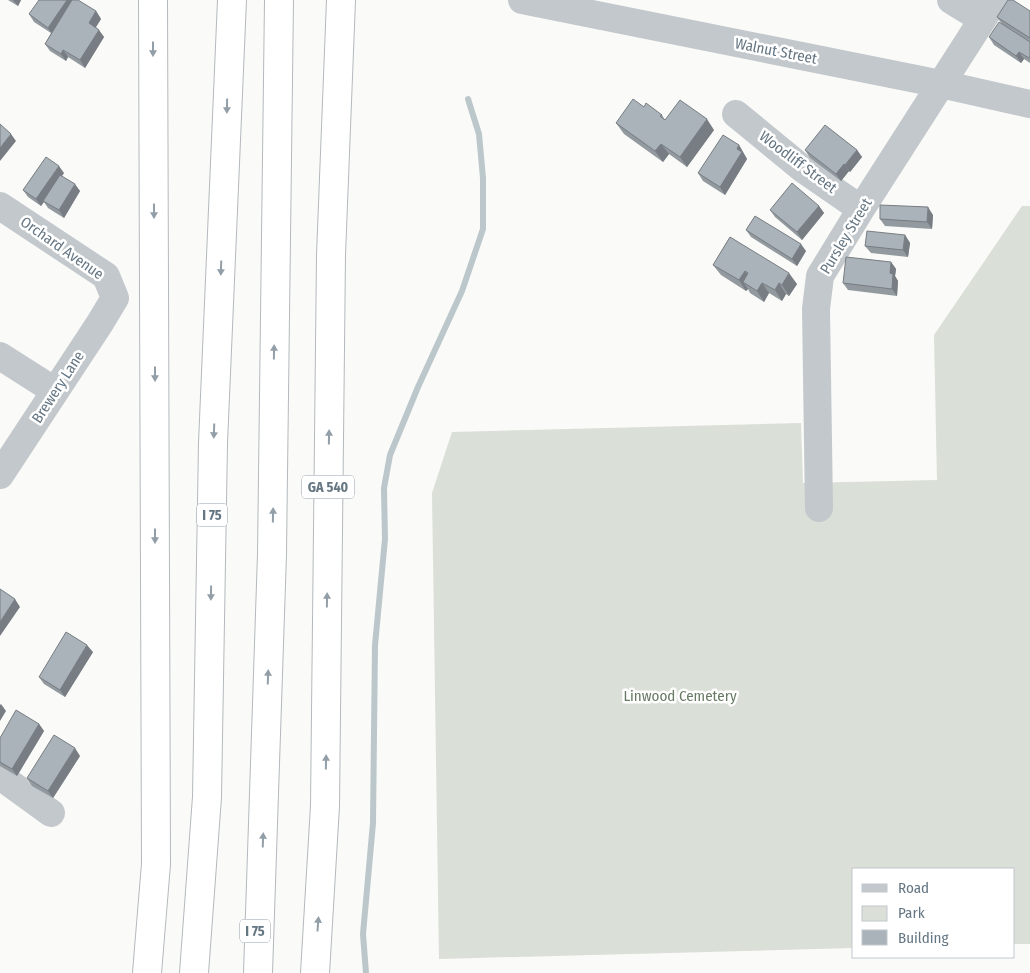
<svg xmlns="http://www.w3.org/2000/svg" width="1030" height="973" font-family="'Fira Sans Condensed',sans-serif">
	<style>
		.green { fill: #dadfd7 }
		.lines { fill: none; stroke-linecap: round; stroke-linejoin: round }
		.stream { stroke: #bbc7cb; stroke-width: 6 }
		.highway-casing { stroke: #b4b9bd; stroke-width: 30 }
		.minor { stroke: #c3c8cc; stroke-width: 28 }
		.highway { stroke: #fff; stroke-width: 28 }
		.wall { fill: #929a9f }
		.shaded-wall { fill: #777d82 }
		.building { fill: #aab3b9; stroke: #777d82 }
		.oneway { fill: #939fa8 }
		.labels { text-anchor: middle; stroke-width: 5; stroke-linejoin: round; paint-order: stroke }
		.shield { fill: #fff; stroke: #939fa8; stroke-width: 1 }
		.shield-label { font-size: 14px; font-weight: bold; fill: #657683 }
		.street-label { font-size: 15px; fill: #657683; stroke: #fff }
		.park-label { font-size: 15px; fill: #687a64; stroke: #fff }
	</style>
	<rect width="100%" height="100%" fill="#fafaf8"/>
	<path class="green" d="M1022 206H1030V944H1014V869H854V948L439 959 432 493 452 432 801 423 803 483 937 480 934 335Z"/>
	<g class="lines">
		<path class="stream" d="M366 973 363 934 373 823 375 645 385 539 384 488 390 455 418 387 462 291 483 229V178L479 134 468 99"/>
		<g class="highway-casing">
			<path id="highway" d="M147 973 156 864 153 0
				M194 973 207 797 213 443 232 0
				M258 973 272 554 279 0
				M315 973 325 806 331 255 341 0"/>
		</g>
		<path class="minor" d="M522 0 941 84 1030 104
			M951 0 982 19
			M736 114 803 169 861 209
			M0 206 106 276 115 298 100 323 0 475
			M0 356 55 391
			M819 508 816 309 820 276 861 209 995 0
			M0 776 51 813"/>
		<use href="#highway" class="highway"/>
	</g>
	<path class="wall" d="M8 0H21L18 6Z
		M96 11 101 19 96 27 104 37 85 68 68 57 66 61 50 51 45 44 51 33 34 22 29 14Z
		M1030 11V42L1002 24 997 17Z
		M989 37 1030 42V63L1024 59 1021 63 994 45Z
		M644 107 662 115 665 120 714 130 687 167 669 154 663 162 624 134 616 123Z
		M739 145 747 159 725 195 703 181 698 173Z
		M805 150H857L862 157 850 172 849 171 841 181 810 158Z
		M64 173 62 176 80 191 64 218 48 208 44 202 41 206 28 197 23 190Z
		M819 206 824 213 802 240 775 217 770 210Z
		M933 215 932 229 885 226 880 219Z
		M746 230 806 251 797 266 751 237Z
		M905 235 910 243 908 257 871 253 865 246Z
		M730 237 797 284 789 296 786 294 782 301 769 293 764 302 750 293 748 289 746 291 721 275 713 265Z
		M891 262 896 269 895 276 898 281 897 296 848 290 843 283Z
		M93 652 65 697 44 684 39 677Z
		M39 724 44 731 17 776 0 766V738Z
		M80 756 53 798 32 786 27 778Z"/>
	<path class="shaded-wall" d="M13 0H21L18 6Z
		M67 0H74L53 35 48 28Z
		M96 11 101 19 94 30 89 23Z
		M99 30 104 37 85 68 80 60Z
		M63 50 68 57 66 61 61 54Z
		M1019 52 1024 59 1021 63 1016 56Z
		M707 119 714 130 687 167 680 157Z
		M11 134 16 141 0 161V148Z
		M661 144 669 154 663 162 655 151Z
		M739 145 747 159 725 195 720 187Z
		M857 150 862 157 850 172 845 165Z
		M844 164 849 171 841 181 836 174Z
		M59 166 64 173 41 206 36 199Z
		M75 184 80 191 64 218 59 210Z
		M819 206 824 213 802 240 797 232Z
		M928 207 933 215 932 229 927 222Z
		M905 235 910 243 908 257 903 250Z
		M801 244 806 251 797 266 792 259Z
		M891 262 896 269 895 276 898 281 897 296 892 289 890 273Z
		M745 271 752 282H743L748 289 746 291 739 280Z
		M789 273 797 284 789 296 782 285Z
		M762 283 769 293 764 302 757 291Z
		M779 283 786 294 782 301 775 290Z
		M15 599 20 607 0 636V622Z
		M87 645 93 652 65 697 60 690Z
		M1 704 6 711 0 721V705Z
		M39 724 44 731 17 776 12 769Z
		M75 748 80 756 53 798 48 791Z"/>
	<path class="building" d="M39 0H67L48 28 29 14Z
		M72 0H78L96 11 89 23 99 30 80 60 63 50 61 54 45 44Z
		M1008 0H1013L1030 11V38L997 17Z
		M999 22 1030 42V56L1029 58 1019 52 1016 56 989 37Z
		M633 99 644 107 646 103 662 115 660 116 665 120 680 100 707 119 680 157 661 144 655 151 616 123Z
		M0 124 11 134 0 148Z
		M825 125 857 150 845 165 844 164 836 174 805 150Z
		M723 135 739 145 737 149 742 152 720 187 698 173Z
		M46 157 59 166 36 199 23 190Z
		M60 175 75 184 59 210 43 201Z
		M792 183 819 206 797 232 770 210Z
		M880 205 928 207 927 222 880 219Z
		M755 216 801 244 792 259 746 230Z
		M867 231 905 235 903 250 865 246Z
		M730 237 789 273 782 285 779 283 775 290 762 283 757 291 743 282 748 273 745 271 739 280 713 265Z
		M846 257 891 262 890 273 893 274 892 289 843 283Z
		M0 589 15 599 0 622Z
		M66 632 87 645 60 690 39 677Z
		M16 710 39 724 12 769 0 762V738Z
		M54 735 75 748 48 791 27 778Z"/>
	<defs><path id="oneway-solid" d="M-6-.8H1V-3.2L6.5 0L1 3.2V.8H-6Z" transform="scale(1.25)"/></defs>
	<g class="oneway">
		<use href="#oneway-solid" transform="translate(153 49) rotate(90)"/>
		<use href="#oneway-solid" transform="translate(227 106) rotate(91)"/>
		<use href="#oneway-solid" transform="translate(154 211) rotate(90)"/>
		<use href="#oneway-solid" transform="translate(221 268) rotate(92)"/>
		<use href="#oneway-solid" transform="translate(274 352) rotate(-89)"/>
		<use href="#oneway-solid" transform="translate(155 374) rotate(90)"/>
		<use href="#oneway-solid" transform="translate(214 431) rotate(92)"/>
		<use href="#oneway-solid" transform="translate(329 437) rotate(-89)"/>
		<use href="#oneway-solid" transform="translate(273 515) rotate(-89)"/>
		<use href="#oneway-solid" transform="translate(155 536) rotate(90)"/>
		<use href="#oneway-solid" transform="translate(211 593) rotate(91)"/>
		<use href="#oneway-solid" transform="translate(327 600) rotate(-89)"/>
		<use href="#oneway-solid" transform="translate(268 677) rotate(-88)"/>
		<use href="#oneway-solid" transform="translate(326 762) rotate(-89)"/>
		<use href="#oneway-solid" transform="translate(263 840) rotate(-88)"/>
		<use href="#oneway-solid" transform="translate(318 924) rotate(-86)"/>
	</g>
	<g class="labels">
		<g class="shield">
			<rect x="302" y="475.5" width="52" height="23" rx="4"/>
			<rect x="197" y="503.5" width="30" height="23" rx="4"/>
			<rect x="240" y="919.5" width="30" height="23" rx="4"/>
		</g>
		<g class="shield-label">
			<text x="328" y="492">GA 540</text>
			<text x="212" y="520">I 75</text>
			<text x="255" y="936">I 75</text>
		</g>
		<g class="street-label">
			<text transform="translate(776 51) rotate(11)" y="5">Walnut Street</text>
			<text transform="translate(798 162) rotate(37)" y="5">Woodliff Street</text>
			<text transform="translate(846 236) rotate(-59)" y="5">Pursley Street</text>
			<text transform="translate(62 248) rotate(35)" y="5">Orchard Avenue</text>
			<text transform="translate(58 387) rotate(-57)" y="5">Brewery Lane</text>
		</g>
		<g class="park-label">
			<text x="680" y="701">Linwood Cemetery</text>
		</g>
	</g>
	<rect x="852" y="868" width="162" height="90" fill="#ffffff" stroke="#c1c8cd"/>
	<rect x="862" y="884" width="25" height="8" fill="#c3c8cc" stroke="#c1c8cd"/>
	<text x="898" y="893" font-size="15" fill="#657683">Road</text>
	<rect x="862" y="906" width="25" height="15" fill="#dadfd7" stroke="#c1c8cd"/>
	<text x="898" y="918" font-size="15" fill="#657683">Park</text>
	<rect x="862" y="930" width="25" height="15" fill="#aab3b9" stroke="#c1c8cd"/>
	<text x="898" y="943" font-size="15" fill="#657683">Building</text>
</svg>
